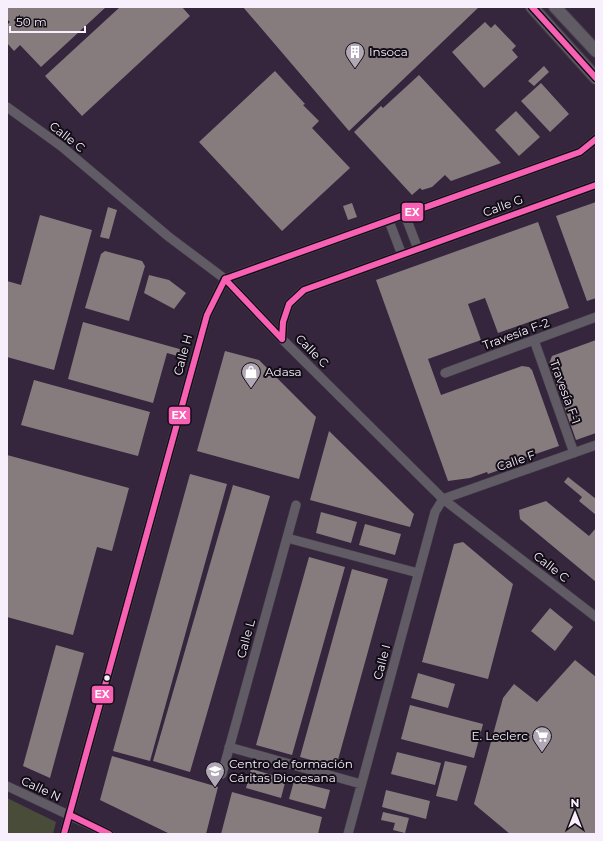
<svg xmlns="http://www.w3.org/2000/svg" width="603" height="841" font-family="Montserrat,sans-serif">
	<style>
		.built { fill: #35263d }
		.green { fill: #494c39 }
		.building { fill: #867c7e }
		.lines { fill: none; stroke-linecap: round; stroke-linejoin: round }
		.street-casing { stroke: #454048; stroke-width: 10 }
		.secondary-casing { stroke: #454048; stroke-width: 14 }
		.street { stroke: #605b64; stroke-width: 9 }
		.secondary { stroke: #605b64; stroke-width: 12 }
		.bus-1-casing { stroke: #120d16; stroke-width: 9 }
		.bus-1 { stroke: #f860b3; stroke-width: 6 }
		.bus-dot { fill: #f7effc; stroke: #120d16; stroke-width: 1.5 }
		.labels { text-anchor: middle; stroke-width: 4; stroke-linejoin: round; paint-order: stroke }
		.poi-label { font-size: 12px; fill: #f7effc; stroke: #120d16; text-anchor: start }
		.street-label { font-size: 12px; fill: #f7effc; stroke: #120d16 }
		.line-badge { stroke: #120d16; stroke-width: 1.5 }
		.badge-label { font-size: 11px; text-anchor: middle; font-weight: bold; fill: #fff }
	</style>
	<rect width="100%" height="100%" fill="#2c252f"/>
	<path class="built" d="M7 7H596V834H7Z"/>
	<path class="green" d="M7 798 56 822 53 834H7Z"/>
	<path class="building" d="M7 7H106L41 67 20 45 14 51 7 43V25L10 22 7 19Z
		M120 7H182L190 16 82 116 45 76Z
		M243 7H479L349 131Z
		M485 22 491 28 495 24 516 46 512 50 518 57 484 88 452 52Z
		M544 66 549 72 534 86 528 81Z
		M275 71 305 104 303 105 319 121 312 128 350 168 282 231 199 142Z
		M419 75 501 163 451 181 445 175 432 187 422 190 420 188 412 195 354 132 381 106 383 108Z
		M541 83 569 114 550 132 521 101Z
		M516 111 540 137 519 156 495 130Z
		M596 202V298L587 301 556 216Z
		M352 203 357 217 348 220 343 206Z
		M108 207 117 210 109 239 100 237Z
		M40 215 92 230 54 370 7 357V281L21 285Z
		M538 222 569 308 498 333 485 298 468 304 481 340 428 359 441 395 522 366 529 367 532 370 559 446 521 459 522 462 488 474 487 472 470 478 448 481 376 280Z
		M105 251 142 261 145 266 129 321 85 308 101 254Z
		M149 275 169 280 186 293 174 309 144 293Z
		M83 322 183 350 181 357 167 353 153 403 68 379Z
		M596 340V433L576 440 549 364 552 356Z
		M225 351 259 360 316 417 299 479 197 451Z
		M34 380 150 412 138 456 21 425Z
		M329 431 414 514 410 527 310 500Z
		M7 455 129 488 112 551 97 547 73 635 7 617Z
		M190 474 227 484 150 761 113 751Z
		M568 477 596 499V515L579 501 582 497 564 482Z
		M233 485 270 496 190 772 153 761Z
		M546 501 589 536 596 528V582L520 519 519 510Z
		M321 512 357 522 351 543 316 533Z
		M365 524 401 534 395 555 359 545Z
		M463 542 513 584 488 679 422 662 454 544Z
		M309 557 345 567 292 755 256 745Z
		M352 569 388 579 336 767 300 757Z
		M550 608 573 627 555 651 531 631Z
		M56 645 84 653 50 778 23 766Z
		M575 660 596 677V834H510L474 804 503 698 514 684 537 702Z
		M418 673 455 684 448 708 411 698Z
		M410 705 483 724 474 758 401 739Z
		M397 752 441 763 435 785 391 774Z
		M112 756 218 787 206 834H170L100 800Z
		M445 761 467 766 457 801 436 796Z
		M251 769 286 779 281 798 246 788Z
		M294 781 330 790 325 809 289 799Z
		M386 790 430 801 426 819 382 807Z
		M232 792 322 817 318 834H221Z
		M383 812 409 818 405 833 393 830 395 823 381 820Z"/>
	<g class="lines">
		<g class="street-casing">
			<path id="street" d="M7 107 61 146 169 237 225 279 282 339 443 499 596 617
				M405 215 418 249
				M389 221 402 255
				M225 279 580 152 596 139
				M282 339 283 322 289 304 304 290 596 185
				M534 340 574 453
				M445 373 596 317
				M443 499 596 445
				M287 538 418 573
				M229 747 361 784
				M222 774 296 505
				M7 786 109 834
				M64 834 207 315 225 279
				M348 834 435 512 443 499"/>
		</g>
		<g class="secondary-casing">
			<path id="secondary" d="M532 7 596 78
				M555 7 596 51"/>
		</g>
		<use href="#street" class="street"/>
		<use href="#secondary" class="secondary"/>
		<g class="bus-1-casing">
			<path id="bus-1" d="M532 7 596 78
				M225 279 580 152 596 139
				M225 279 282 339
				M282 339 283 322 289 304 304 290 596 185
				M70 815 109 834
				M64 834 207 315 225 279"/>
		</g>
		<use href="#bus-1" class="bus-1"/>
	</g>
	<defs>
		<g id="building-pin" transform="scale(1)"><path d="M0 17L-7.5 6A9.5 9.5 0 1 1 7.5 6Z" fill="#b0a8b4" stroke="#120d16"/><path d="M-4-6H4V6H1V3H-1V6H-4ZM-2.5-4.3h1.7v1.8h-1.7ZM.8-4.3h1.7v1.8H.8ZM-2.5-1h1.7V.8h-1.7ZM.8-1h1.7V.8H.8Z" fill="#fff"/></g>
		<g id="shop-pin" transform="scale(1)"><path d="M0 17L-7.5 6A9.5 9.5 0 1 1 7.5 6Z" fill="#b0a8b4" stroke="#120d16"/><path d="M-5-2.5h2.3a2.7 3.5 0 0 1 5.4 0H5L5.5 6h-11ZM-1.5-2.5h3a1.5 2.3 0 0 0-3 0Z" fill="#fff"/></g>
		<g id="supermarket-pin" transform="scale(1)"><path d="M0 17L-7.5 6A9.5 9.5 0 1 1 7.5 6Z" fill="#b0a8b4" stroke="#120d16"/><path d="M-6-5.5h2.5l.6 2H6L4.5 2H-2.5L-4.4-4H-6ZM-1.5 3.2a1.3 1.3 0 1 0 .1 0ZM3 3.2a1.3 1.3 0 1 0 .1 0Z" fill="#fff"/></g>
		<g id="university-pin" transform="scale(1)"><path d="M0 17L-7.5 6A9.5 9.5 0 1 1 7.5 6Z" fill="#b0a8b4" stroke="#120d16"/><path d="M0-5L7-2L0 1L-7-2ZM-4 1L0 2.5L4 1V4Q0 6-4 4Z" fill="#fff"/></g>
	</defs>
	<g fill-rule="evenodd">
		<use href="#building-pin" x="355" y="52"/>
		<use href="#shop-pin" x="251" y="372"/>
		<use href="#supermarket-pin" x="542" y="736"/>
		<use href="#university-pin" x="215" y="771"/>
	</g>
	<circle class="bus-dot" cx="107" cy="678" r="3.5"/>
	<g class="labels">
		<g class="poi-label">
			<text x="369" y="56">Insoca</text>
			<text x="265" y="376">Adasa</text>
			<text x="528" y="740" text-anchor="end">E. Leclerc</text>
			<text x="229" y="768">Centro de formación<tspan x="229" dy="14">Cáritas Diocesana</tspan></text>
		</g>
		<g class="street-label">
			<text transform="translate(67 137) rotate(38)" y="4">Calle C</text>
			<text transform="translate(503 206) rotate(-20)" y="4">Calle G</text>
			<text transform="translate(516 334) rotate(-20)" y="4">Travesía F-2</text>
			<text transform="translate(312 351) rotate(45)" y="4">Calle C</text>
			<text transform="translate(183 355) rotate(-75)" y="4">Calle H</text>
			<text transform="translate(565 392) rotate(70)" y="4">Travesía F-1</text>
			<text transform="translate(516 461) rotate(-19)" y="4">Calle F</text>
			<text transform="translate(551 567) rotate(38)" y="4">Calle C</text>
			<text transform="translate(246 639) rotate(-75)" y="4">Calle L</text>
			<text transform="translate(382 662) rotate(-75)" y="4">Calle I</text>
			<text transform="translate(41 789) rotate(25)" y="4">Calle N</text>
		</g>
	</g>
	<g class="line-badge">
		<rect x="401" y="202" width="23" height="20" rx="4" fill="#f860b3"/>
		<rect x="168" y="406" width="23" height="19" rx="4" fill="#f860b3"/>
		<rect x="91" y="685" width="23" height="19" rx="4" fill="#f860b3"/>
	</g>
	<g class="badge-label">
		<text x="412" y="216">EX</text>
		<text x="179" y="419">EX</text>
		<text x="102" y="698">EX</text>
	</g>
	<rect width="603" height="841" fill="none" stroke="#f7effc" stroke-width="16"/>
	<g transform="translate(575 813)" stroke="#120d16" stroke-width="3" paint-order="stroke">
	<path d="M0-3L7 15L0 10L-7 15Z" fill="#f7effc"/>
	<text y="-6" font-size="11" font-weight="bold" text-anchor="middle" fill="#f7effc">N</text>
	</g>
	<path d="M10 26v6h75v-6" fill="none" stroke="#f7effc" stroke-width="2"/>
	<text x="16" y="26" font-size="12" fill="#f7effc" stroke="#120d16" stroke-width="3" paint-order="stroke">50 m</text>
</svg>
